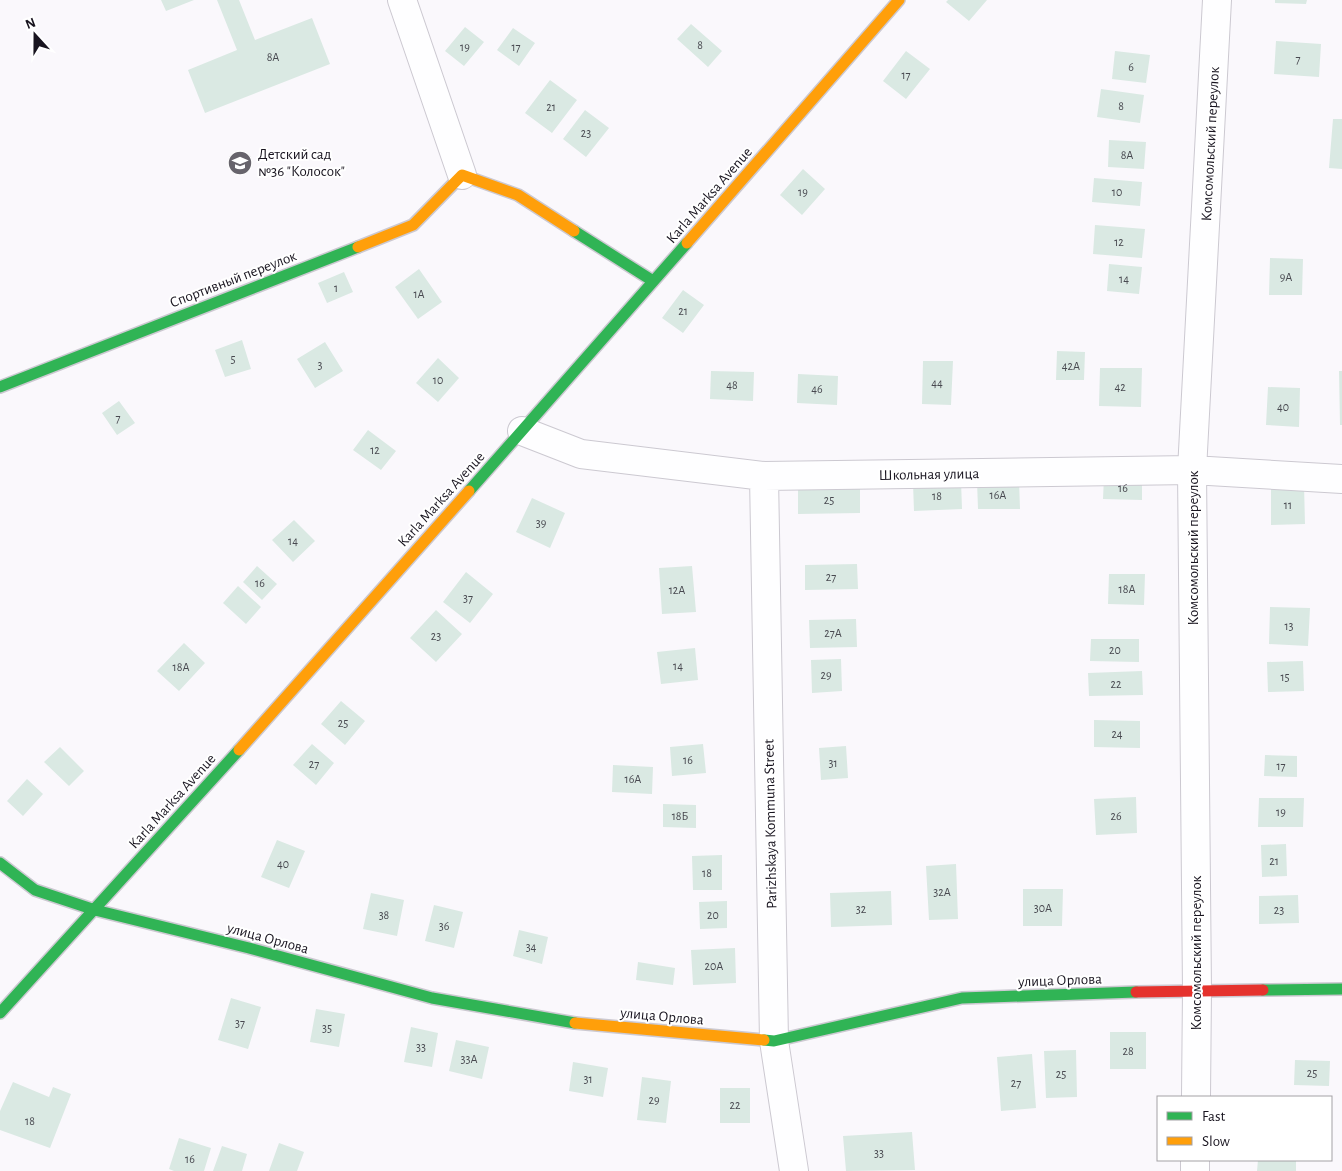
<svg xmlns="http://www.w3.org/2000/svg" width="1342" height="1171" font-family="'Alegreya Sans',sans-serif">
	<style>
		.building { fill: #dae9e3 }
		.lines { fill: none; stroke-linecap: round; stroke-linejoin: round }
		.street-casing { stroke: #ccc9d1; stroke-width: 30 }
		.fast-casing { stroke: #ccc9d1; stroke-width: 14 }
		.slow-casing { stroke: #ccc9d1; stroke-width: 14 }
		.jam-casing { stroke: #ccc9d1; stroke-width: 14 }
		.street { stroke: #fefeff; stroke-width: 28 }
		.fast { stroke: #30b455; stroke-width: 11 }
		.slow { stroke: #ff9f0a; stroke-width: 11 }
		.jam { stroke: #e5322d; stroke-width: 11 }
		.labels { text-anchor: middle; stroke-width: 4; stroke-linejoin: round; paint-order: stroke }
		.number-label { font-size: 12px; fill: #484950 }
		.street-label { font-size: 15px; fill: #18141f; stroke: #fff }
		.poi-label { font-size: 15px; fill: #18141f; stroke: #fff; text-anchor: start }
	</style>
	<rect width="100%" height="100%" fill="#faf8fc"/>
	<path class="building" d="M161 0H194L166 11Z
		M217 0H239L255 40 312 18 330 64 205 113 188 70 237 50Z
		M948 0H987L969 21 946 2Z
		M1275 0H1307L1306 4 1275 3Z
		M691 24 722 51 708 67 677 39Z
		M465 27 484 42 464 66 445 51Z
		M513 28 535 43 519 66 497 50Z
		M1276 41 1321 44 1319 77 1274 74Z
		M906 51 930 69 906 99 883 81Z
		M1115 51 1150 55 1146 83 1112 79Z
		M550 80 577 100 552 133 525 113Z
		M1101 89 1144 95 1140 123 1097 117Z
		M585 110 609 128 586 157 563 139Z
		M1333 119H1342V169L1329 168Z
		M1109 140 1146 142 1144 169 1108 167Z
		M803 169 825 189 802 215 780 195Z
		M1094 178 1142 182 1140 206 1092 202Z
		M1095 225 1145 229 1142 258 1093 254Z
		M1270 258 1303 259 1302 295H1269Z
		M1109 264 1142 267 1139 294 1107 291Z
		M419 269 442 302 418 319 395 287Z
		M344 272 353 292 327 303 318 283Z
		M683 290 704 305 683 333 662 318Z
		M242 340 251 369 225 377 215 350Z
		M325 342 343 371 315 388 297 359Z
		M1057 351 1085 352 1084 380H1056Z
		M438 358 459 378 438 402 416 383Z
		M923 361H953L951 405 922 404Z
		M1100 368H1142L1141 407 1099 406Z
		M711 371 754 372 753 401 710 399Z
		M1339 371H1342V425H1340Z
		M798 374 838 376 837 405 797 403Z
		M1268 387 1300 388 1299 427 1266 425Z
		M119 401 135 423 117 435 102 413Z
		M368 430 396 451 381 470 353 450Z
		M1104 477H1142V500L1103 499Z
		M1019 480 1020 509H978L977 481Z
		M961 481 962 509 914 511 913 483Z
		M1304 485 1305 524 1271 525V486Z
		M860 486V513L798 514V488Z
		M532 498 565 513 550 548 516 532Z
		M294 520 315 541 293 562 272 540Z
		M857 564 858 589 805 590V565Z
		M257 566 277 584 262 600 243 582Z
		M692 566 696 612 662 614 659 568Z
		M466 572 493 594 470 623 443 602Z
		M1109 574H1145L1144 605 1108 604Z
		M238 586 261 607 246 624 223 603Z
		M1270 607 1310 608 1308 646 1269 644Z
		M436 610 462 634 436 662 410 638Z
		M856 619 857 647 810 648 809 620Z
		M1091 639H1139V662L1090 661Z
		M184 643 205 663 179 691 157 671Z
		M695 648 698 680 661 684 657 652Z
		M841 659 842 691 812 693 811 660Z
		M1303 661 1304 691 1268 692 1267 662Z
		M1142 671 1143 695 1089 696 1088 673Z
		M341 701 365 721 345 745 321 724Z
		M1094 720 1140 721V748L1094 747Z
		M312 744 334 763 316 785 293 765Z
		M703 744 706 773 672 776 670 747Z
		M846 746 848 778 821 780 819 748Z
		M60 747 84 771 69 786 44 762Z
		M1265 755 1297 756V777L1264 776Z
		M613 765 653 767 652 794 612 792Z
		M27 779 43 794 23 816 7 801Z
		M1136 797 1137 833 1096 835 1094 799Z
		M1259 798H1304L1303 827H1258Z
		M663 804 696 805V828L663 827Z
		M277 840 305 851 289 888 261 877Z
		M1286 844 1287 876 1262 877 1261 845Z
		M722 855V890H693L692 856Z
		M956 864 958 919 929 920 926 866Z
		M1023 889H1063L1062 926H1023Z
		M891 891 892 925 831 927 830 893Z
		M371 893 404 900 397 936 363 929Z
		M1298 895 1299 923 1259 924V896Z
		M727 901V928L700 929 699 902Z
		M434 905 463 912 454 948 425 941Z
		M519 930 548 937 542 964 513 956Z
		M735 948 736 983 693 985 691 950Z
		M638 962 675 968 673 985 636 980Z
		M231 998 261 1007 248 1049 218 1040Z
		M316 1009 345 1014 339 1047 310 1042Z
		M411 1027 438 1033 432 1067 404 1062Z
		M1110 1032H1146V1069H1110Z
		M456 1040 489 1047 482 1079 449 1071Z
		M1076 1050 1077 1097 1046 1098 1044 1051Z
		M1032 1054 1036 1108 1001 1111 997 1057Z
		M1295 1060 1330 1061 1329 1086 1294 1085Z
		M573 1062 608 1068 603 1097 569 1091Z
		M642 1077 671 1081 666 1123 637 1120Z
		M13 1082 49 1097 53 1087 71 1094 50 1148 0 1130V1111Z
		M720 1088H750V1123H720Z
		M912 1132 915 1170 846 1171 843 1136Z
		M179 1138 211 1148 204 1171H174L169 1169Z
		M279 1143 304 1152 297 1171H269Z
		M222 1146 247 1154 242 1171H213Z
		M1258 1160H1296V1171H1257Z"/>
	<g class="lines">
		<g class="street-casing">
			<path id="street" d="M402 0 462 175
				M522 431 581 454 764 476 1192 470 1342 479
				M764 476 774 1041 794 1171
				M1196 1097 1197 990 1192 470 1217 0
				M1195 1171V1160"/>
		</g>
		<g class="fast-casing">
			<path id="fast" d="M574 231 653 281
				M0 387 358 247
				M469 491 687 243
				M0 863 35 890 95 910 249 948 432 998 575 1023
				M1263 990 1342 989
				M0 1013 239 750
				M764 1040 774 1041 962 998 1136 992"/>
		</g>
		<g class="slow-casing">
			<path id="slow" d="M687 243 899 0
				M358 247 413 225 462 175 518 195 574 231
				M239 750 469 491
				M575 1023 764 1040"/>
		</g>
		<g class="jam-casing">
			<path id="jam" d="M1136 992 1263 990"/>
		</g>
		<use href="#street" class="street"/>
		<use href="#fast" class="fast"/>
		<use href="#slow" class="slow"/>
		<use href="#jam" class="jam"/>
	</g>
	<defs>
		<g id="school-disc" transform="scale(1.25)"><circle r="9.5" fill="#67646c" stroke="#fff"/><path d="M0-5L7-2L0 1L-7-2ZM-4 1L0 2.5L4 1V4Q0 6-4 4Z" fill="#fff"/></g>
	</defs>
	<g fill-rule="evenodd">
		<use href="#school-disc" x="240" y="163"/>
	</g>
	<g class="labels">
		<g class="number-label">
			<text x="700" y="49">8</text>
			<text x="465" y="51">19</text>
			<text x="516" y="51">17</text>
			<text x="273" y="61">8А</text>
			<text x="1298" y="63">7</text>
			<text x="1131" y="71">6</text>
			<text x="906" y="79">17</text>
			<text x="1121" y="110">8</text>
			<text x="551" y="111">21</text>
			<text x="586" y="137">23</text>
			<text x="1127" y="159">8А</text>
			<text x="803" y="196">19</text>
			<text x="1117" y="196">10</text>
			<text x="1119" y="246">12</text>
			<text x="1286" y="281">9А</text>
			<text x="1124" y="283">14</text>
			<text x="336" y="292">1</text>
			<text x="419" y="298">1А</text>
			<text x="683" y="315">21</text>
			<text x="233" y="363">5</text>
			<text x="320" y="369">3</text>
			<text x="1071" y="370">42А</text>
			<text x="438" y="384">10</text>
			<text x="937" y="387">44</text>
			<text x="732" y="389">48</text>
			<text x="1120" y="391">42</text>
			<text x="817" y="393">46</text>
			<text x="1283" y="411">40</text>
			<text x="118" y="422">7</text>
			<text x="375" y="454">12</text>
			<text x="1123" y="492">16</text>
			<text x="998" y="499">16А</text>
			<text x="937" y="500">18</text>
			<text x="829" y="504">25</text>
			<text x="1288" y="509">11</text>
			<text x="541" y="527">39</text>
			<text x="293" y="545">14</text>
			<text x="831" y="581">27</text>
			<text x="260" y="587">16</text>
			<text x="1127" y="593">18А</text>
			<text x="677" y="594">12А</text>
			<text x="468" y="602">37</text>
			<text x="1289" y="630">13</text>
			<text x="833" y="637">27А</text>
			<text x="436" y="640">23</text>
			<text x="1115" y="654">20</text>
			<text x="678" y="670">14</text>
			<text x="181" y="671">18А</text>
			<text x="826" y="679">29</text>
			<text x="1285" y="681">15</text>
			<text x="1116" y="688">22</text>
			<text x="343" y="727">25</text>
			<text x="1117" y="738">24</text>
			<text x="688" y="764">16</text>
			<text x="833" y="767">31</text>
			<text x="314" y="768">27</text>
			<text x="1281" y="770">17</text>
			<text x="633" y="783">16А</text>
			<text x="1281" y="816">19</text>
			<text x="680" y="820">18Б</text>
			<text x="1116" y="820">26</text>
			<text x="1274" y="865">21</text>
			<text x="283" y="868">40</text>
			<text x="707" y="877">18</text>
			<text x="942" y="896">32А</text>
			<text x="1043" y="912">30А</text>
			<text x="861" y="913">32</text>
			<text x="1279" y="914">23</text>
			<text x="384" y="919">38</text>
			<text x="713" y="919">20</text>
			<text x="444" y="930">36</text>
			<text x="531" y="951">34</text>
			<text x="714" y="970">20А</text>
			<text x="240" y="1027">37</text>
			<text x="327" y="1032">35</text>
			<text x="421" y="1051">33</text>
			<text x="1128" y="1055">28</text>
			<text x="469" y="1063">33А</text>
			<text x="1312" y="1077">25</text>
			<text x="1061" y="1078">25</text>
			<text x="588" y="1083">31</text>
			<text x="1016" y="1087">27</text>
			<text x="654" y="1104">29</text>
			<text x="735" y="1109">22</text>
			<text x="30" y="1125">18</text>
			<text x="879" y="1157">33</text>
			<text x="190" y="1163">16</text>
		</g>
		<g class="street-label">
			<text transform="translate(1210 144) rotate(-87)" y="5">Комсомольский переулок</text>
			<text transform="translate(709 195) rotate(-49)" y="5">Karla Marksa Avenue</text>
			<text transform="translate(233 279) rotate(-21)" y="5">Спортивный переулок</text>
			<text transform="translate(929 474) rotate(-1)" y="5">Школьная улица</text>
			<text transform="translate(441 499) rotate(-48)" y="5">Karla Marksa Avenue</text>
			<text transform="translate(1193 548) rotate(-90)" y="5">Комсомольский переулок</text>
			<text transform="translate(172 801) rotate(-48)" y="5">Karla Marksa Avenue</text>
			<text transform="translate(770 824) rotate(-91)" y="5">Parizhskaya Kommuna Street</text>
			<text transform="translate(268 938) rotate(15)" y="5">улица Орлова</text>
			<text transform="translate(1196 953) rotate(-90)" y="5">Комсомольский переулок</text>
			<text transform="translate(1060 980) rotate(-2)" y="5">улица Орлова</text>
			<text transform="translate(662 1016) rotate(5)" y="5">улица Орлова</text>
		</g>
		<g class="poi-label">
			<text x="258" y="159">Детский сад<tspan x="258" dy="17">№36 "Колосок"</tspan></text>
		</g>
	</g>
	<rect x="1157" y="1096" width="175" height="65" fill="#ffffff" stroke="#a3a1a5"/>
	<rect x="1167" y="1112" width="25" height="8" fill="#30b455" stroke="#a3a1a5"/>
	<text x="1202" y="1121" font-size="15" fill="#18141f">Fast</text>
	<rect x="1167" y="1137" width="25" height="8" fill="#ff9f0a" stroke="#a3a1a5"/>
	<text x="1202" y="1146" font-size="15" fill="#18141f">Slow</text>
	<g transform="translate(35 35) rotate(339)" stroke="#ffffff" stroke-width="4" paint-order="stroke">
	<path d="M0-4L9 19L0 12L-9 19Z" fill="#18141f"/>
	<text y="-8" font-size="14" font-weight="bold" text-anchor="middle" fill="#18141f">N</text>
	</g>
</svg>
